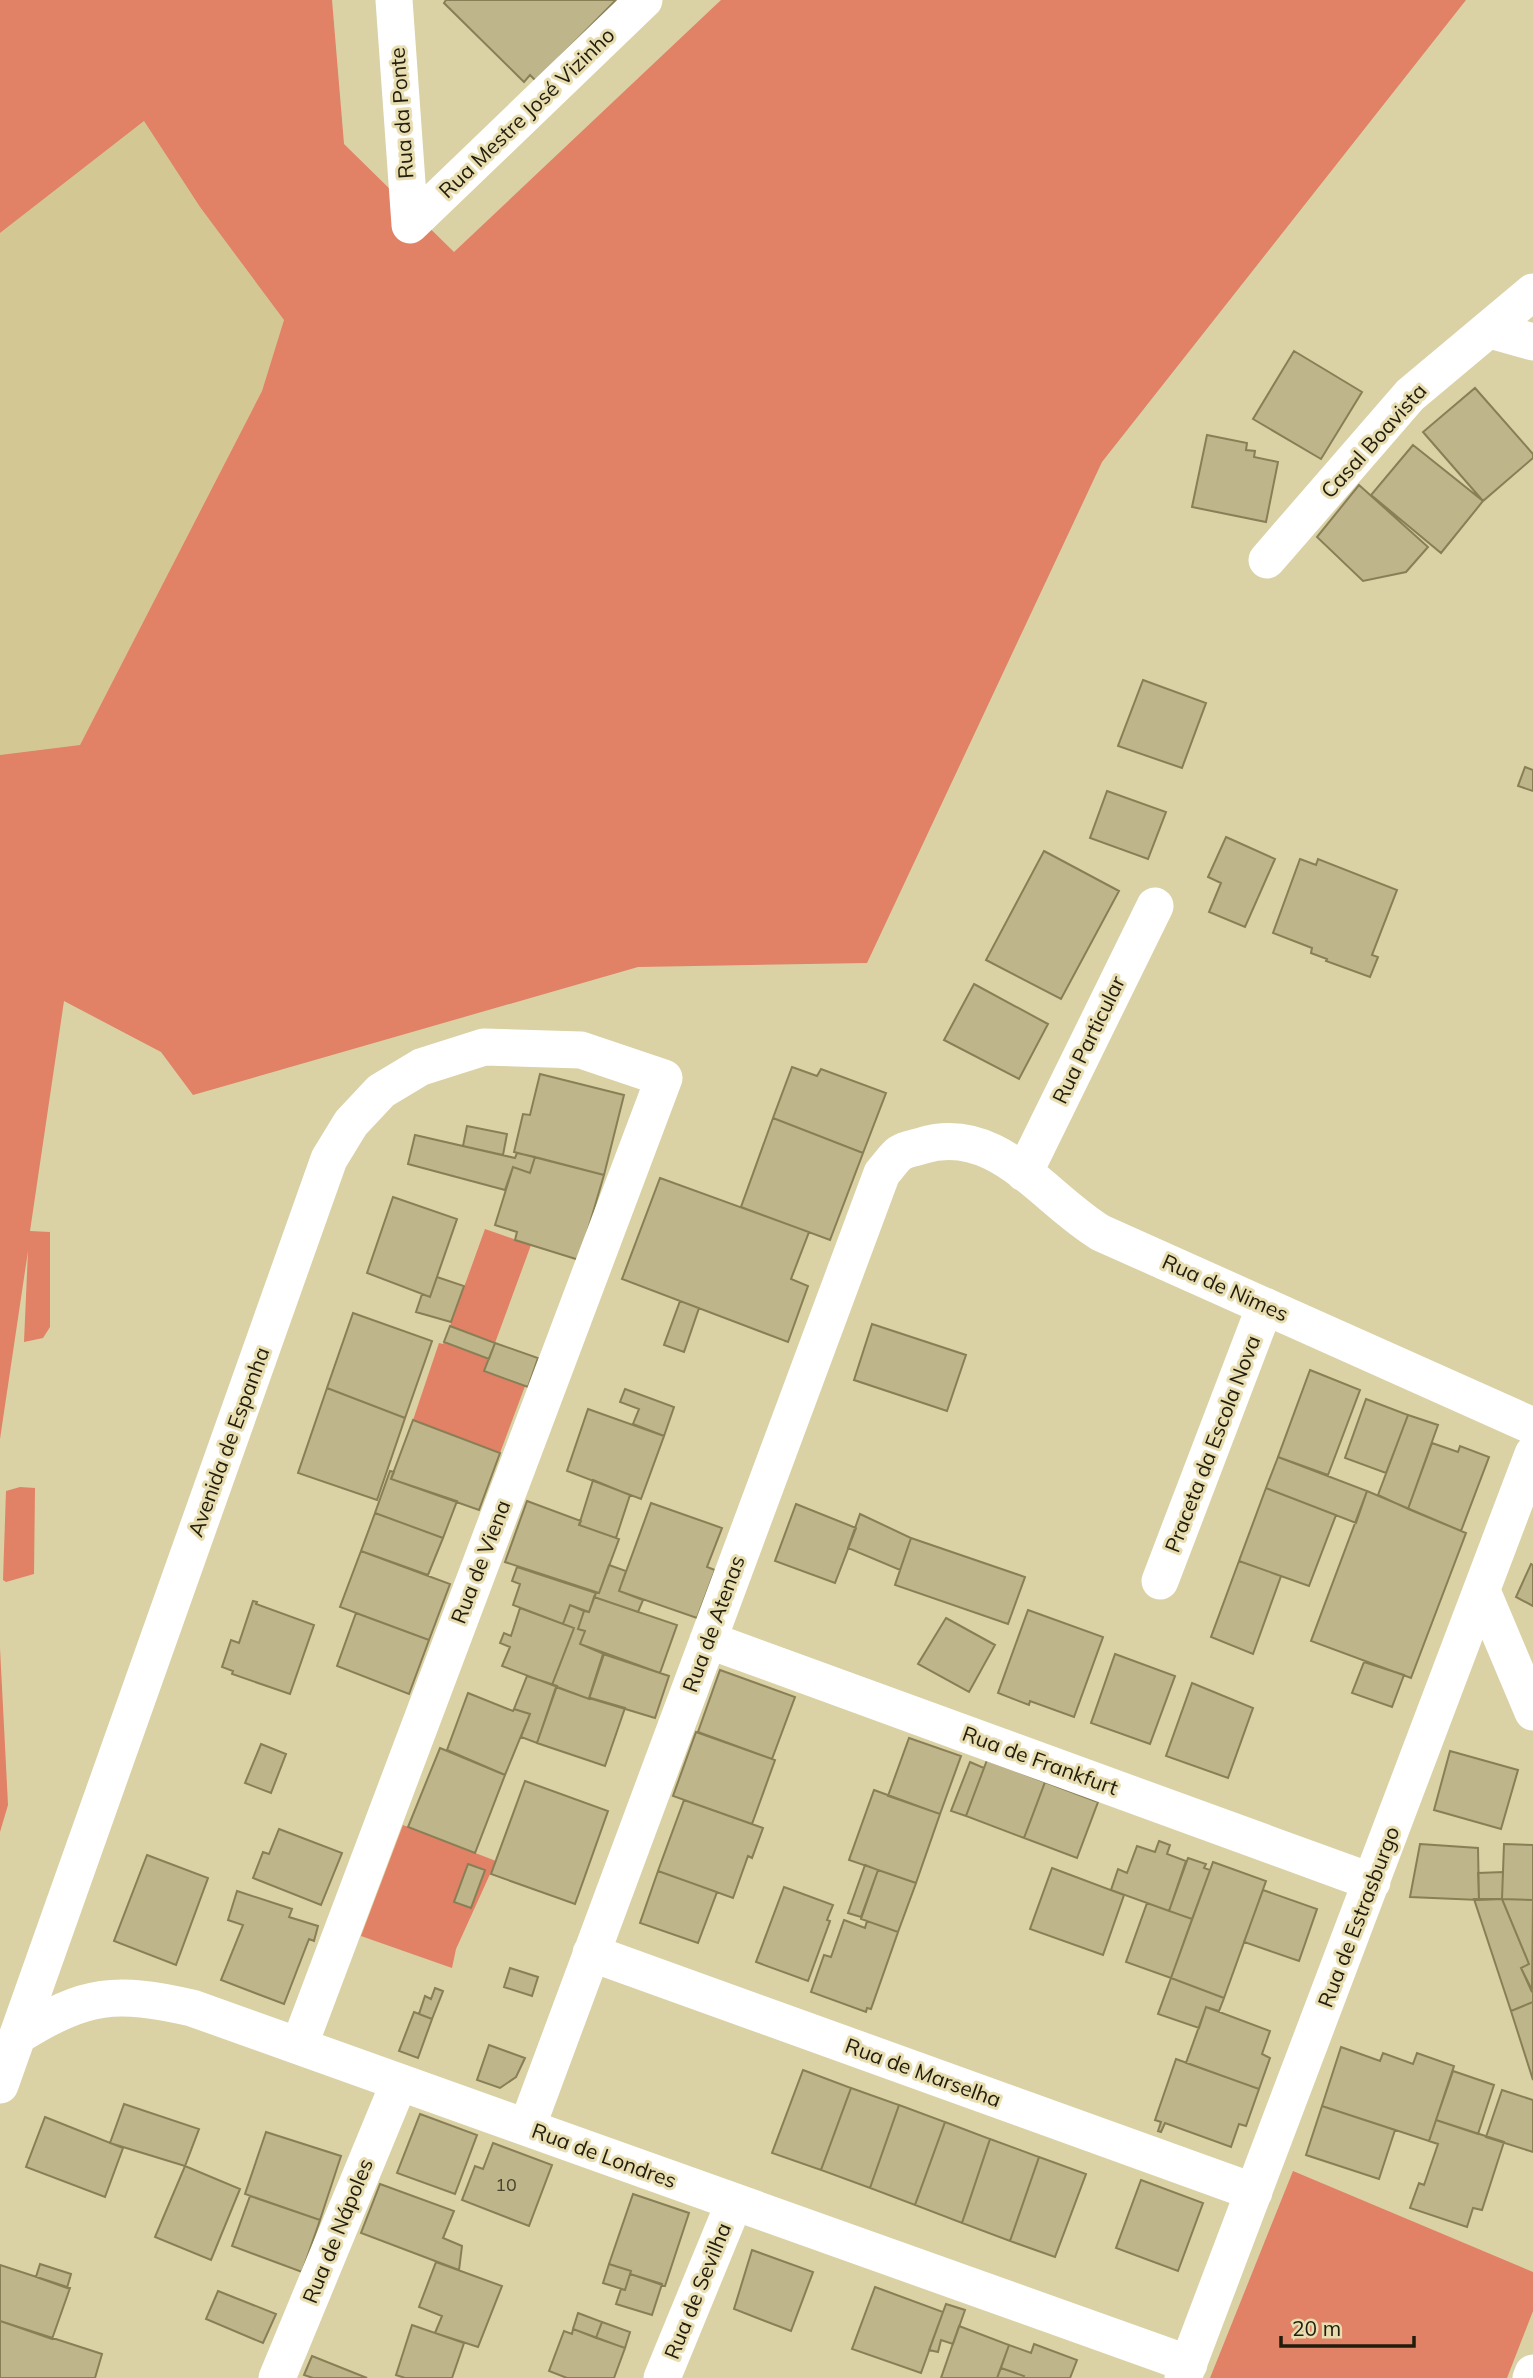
<svg xmlns="http://www.w3.org/2000/svg" width="1533" height="2378" font-family="Mulish,sans-serif">
	<style>
		.built { fill: #d3c894 }
		.green { fill: #e18165 }
		.building { fill: #bfb58a; stroke: #897f56; stroke-width: 2 }
		.lines { fill: none; stroke-linecap: round; stroke-linejoin: round }
		.minor { stroke: #fff; stroke-width: 37 }
		.labels { text-anchor: middle; stroke-width: 6; stroke-linejoin: round; paint-order: stroke }
		.number-label { font-size: 18px; fill: #48432c }
		.street-label { font-size: 21px; fill: #211d0c; stroke: #e8deb1 }
	</style>
	<rect width="100%" height="100%" fill="#dad1a5"/>
	<path class="built" d="M144 121 200 207 284 320 262 391 80 745 0 755V233Z"/>
	<path class="green" d="M0 0H332L344 144 454 252 721 0H1466L1102 462 867 963 638 967 193 1095 161 1052 64 1001 30 1231 50 1232V1327L43 1338 24 1342 28 1251 0 1439V755L80 745 262 391 284 320 200 207 144 121 0 233Z
		M485 1229 531 1245 495 1343 450 1326Z
		M444 1342 489 1359 484 1371 525 1386 500 1453 413 1420 439 1343 443 1344Z
		M20 1487 35 1488 34 1574 6 1582 3 1580 6 1491Z
		M0 1648 8 1805 0 1832Z
		M403 1825 496 1861 456 1949 452 1968 361 1936Z
		M1293 2171 1533 2272V2311L1507 2378H1210Z"/>
	<path class="building" d="M446 0H616L536 81 530 75 524 82 444 3Z
		M1294 351 1362 392 1321 459 1253 419Z
		M1475 388 1533 454V458L1483 501 1423 432Z
		M1207 435 1247 443 1246 450 1255 451 1254 457 1278 462 1266 522 1192 507Z
		M1413 445 1483 501 1441 553 1371 495Z
		M1359 485 1428 547 1406 572 1363 581 1317 537Z
		M1143 680 1206 703 1182 768 1118 746Z
		M1525 767 1533 770V791L1518 786Z
		M1107 791 1166 812 1148 859 1090 838Z
		M1226 837 1275 859 1245 927 1209 912 1221 883 1208 877Z
		M1044 851 1119 891 1061 999 986 960Z
		M1300 859 1316 865 1318 859 1397 890 1372 955 1378 957 1370 977 1326 961 1327 959 1311 953 1312 948 1273 933Z
		M974 984 1048 1024 1019 1079 944 1040Z
		M792 1067 817 1076 821 1069 886 1093 863 1153 773 1118Z
		M540 1074 624 1095 604 1175 514 1152 523 1114 530 1115Z
		M773 1118 863 1153 830 1240 741 1207Z
		M467 1126 507 1134 503 1155 463 1146Z
		M415 1135 515 1158 517 1153 535 1157 530 1173 513 1167 505 1190 408 1164Z
		M535 1157 604 1175 579 1260 515 1240 517 1232 495 1225 513 1167 530 1173Z
		M660 1178 809 1232 791 1279 808 1286 788 1342 622 1279Z
		M393 1197 457 1219 430 1297 367 1273Z
		M437 1277 464 1286 451 1322 416 1312 422 1294 430 1297Z
		M680 1301 699 1308 684 1352 664 1345Z
		M353 1313 432 1341 405 1418 327 1388Z
		M872 1324 966 1355 947 1411 854 1380Z
		M450 1326 495 1343 489 1359 444 1342Z
		M495 1343 538 1358 528 1387 484 1371Z
		M1310 1370 1360 1390 1328 1475 1278 1457Z
		M327 1388 405 1418 377 1500 298 1473Z
		M625 1389 674 1407 664 1436 633 1424 639 1409 620 1402Z
		M1366 1399 1408 1415 1386 1473 1345 1458Z
		M588 1409 664 1436 641 1499 567 1471Z
		M1408 1415 1438 1425 1408 1509 1378 1495Z
		M413 1420 500 1453 479 1510 391 1479Z
		M1432 1443 1458 1452 1460 1446 1489 1457 1461 1531 1408 1509Z
		M1278 1457 1367 1491 1356 1523 1266 1488Z
		M390 1471 394 1472 391 1479 457 1501 443 1538 375 1513Z
		M593 1480 630 1495 616 1538 579 1525Z
		M1266 1488 1336 1515 1309 1586 1239 1561Z
		M1367 1491 1466 1533 1411 1678 1311 1641Z
		M527 1501 581 1521 579 1525 619 1539 599 1593 505 1562Z
		M651 1503 722 1528 707 1567 715 1570 697 1618 619 1591Z
		M796 1504 856 1528 835 1583 775 1561Z
		M375 1513 443 1538 428 1575 361 1551Z
		M860 1514 911 1538 900 1570 848 1548Z
		M911 1538 1025 1577 1008 1624 895 1585Z
		M361 1551 450 1584 429 1640 340 1607Z
		M1239 1561 1281 1576 1253 1654 1211 1637Z
		M1531 1564 1533 1565V1606L1516 1597Z
		M609 1565 626 1571 619 1591 643 1600 638 1612 594 1597 596 1593H599Z
		M517 1567 596 1593 589 1612 570 1605 563 1624 513 1605 520 1584 512 1581Z
		M594 1597 677 1625 660 1673 580 1644 585 1631 578 1629 584 1611 589 1612Z
		M253 1601 257 1602 256 1604 314 1625 290 1694 232 1674 233 1671 222 1667 231 1640 239 1643Z
		M570 1605 584 1611 578 1629 585 1631 580 1644 604 1654 589 1699 552 1685 574 1628 563 1624Z
		M520 1608 574 1628 552 1685 502 1666 510 1647 500 1643 504 1633 511 1636Z
		M1028 1610 1103 1637 1074 1717 1030 1701 1029 1705 998 1693Z
		M356 1613 429 1640 409 1694 337 1666Z
		M946 1618 995 1645 969 1692 918 1664Z
		M603 1654 669 1676 655 1718 589 1698Z
		M1115 1654 1175 1676 1150 1744 1091 1723Z
		M1364 1662 1404 1675 1392 1707 1352 1693Z
		M720 1670 795 1697 772 1759 698 1732Z
		M527 1676 557 1686 537 1743 521 1737 530 1714 514 1709Z
		M1192 1683 1253 1708 1228 1778 1166 1756Z
		M556 1687 589 1699 591 1698 625 1708 605 1766 537 1743Z
		M468 1693 513 1711 514 1709 530 1714 505 1775 447 1750Z
		M696 1732 775 1760 752 1824 673 1796Z
		M909 1738 961 1756 940 1814 888 1796Z
		M261 1744 286 1754 271 1793 245 1783Z
		M440 1748 505 1775 475 1853 408 1827Z
		M1450 1751 1518 1770 1501 1829 1434 1810Z
		M987 1760 1045 1782 1024 1838 966 1816Z
		M970 1762 984 1768 966 1816 951 1811Z
		M525 1781 608 1811 575 1904 491 1874Z
		M1045 1782 1098 1802 1077 1858 1024 1838Z
		M874 1790 940 1814 916 1883 849 1860Z
		M684 1800 763 1828 752 1858 748 1856 733 1898 658 1871Z
		M279 1829 342 1853 321 1905 253 1878 263 1852 269 1854Z
		M1159 1841 1170 1845 1167 1854 1186 1861 1169 1911 1111 1890 1118 1869 1127 1873 1137 1846 1155 1852Z
		M1420 1844 1478 1848 1479 1900 1410 1897Z
		M1504 1844 1533 1845V1900L1502 1899Z
		M147 1855 208 1878 176 1965 114 1941Z
		M1188 1858 1206 1864 1204 1868 1210 1870 1192 1919 1169 1911Z
		M1213 1862 1266 1881 1224 1998 1171 1978Z
		M468 1864 485 1870 471 1908 454 1902Z
		M865 1865 878 1870 861 1917 848 1913Z
		M1052 1868 1124 1895 1103 1955 1030 1929Z
		M878 1870 916 1883 898 1932 861 1919Z
		M658 1871 717 1892 698 1943 640 1923Z
		M1503 1872 1502 1899 1479 1900 1478 1873Z
		M784 1887 833 1905 827 1920 830 1921 808 1981 756 1962Z
		M1263 1890 1317 1909 1299 1961 1244 1942Z
		M237 1891 292 1909 289 1917 318 1926 314 1941 309 1939 284 2004 221 1980 243 1925 228 1920Z
		M1474 1899H1502L1529 1964 1521 1968 1533 1992V2002L1511 2011Z
		M1502 1899 1533 1900 1532 1992 1521 1968 1529 1964Z
		M1147 1903 1192 1919 1171 1978 1126 1962Z
		M844 1920 865 1928 867 1921 898 1932 871 2009 867 2008 866 2012 811 1992 824 1955 831 1957Z
		M510 1968 538 1977 532 1996 504 1987Z
		M1171 1978 1224 1998 1219 2011 1206 2007 1199 2028 1158 2014Z
		M435 1988 443 1991 432 2019 419 2014 425 1996 431 1999Z
		M1533 2002V2080L1511 2011Z
		M1206 2007 1270 2031 1262 2054 1270 2058 1259 2089 1186 2063Z
		M414 2012 432 2019 418 2058 399 2051Z
		M489 2045 525 2058 516 2077 500 2088 477 2080Z
		M1341 2047 1380 2061 1383 2053 1413 2064 1417 2053 1454 2066 1429 2141 1322 2106Z
		M1176 2059 1259 2089 1246 2126 1239 2124 1231 2147 1165 2123 1161 2132 1158 2131 1161 2122 1155 2120Z
		M803 2070 851 2088 821 2170 772 2153Z
		M1453 2071 1494 2085 1478 2134 1436 2120Z
		M851 2088 899 2105 870 2188 821 2170Z
		M1502 2090 1533 2100V2152L1486 2137Z
		M124 2104 199 2129 185 2166 110 2143Z
		M899 2105 945 2122 915 2205 870 2188Z
		M1322 2106 1395 2130 1379 2179 1306 2155Z
		M420 2114 477 2135 455 2194 397 2173Z
		M45 2117 123 2148 105 2197 26 2167Z
		M1436 2120 1504 2142 1482 2210 1473 2208 1467 2227 1410 2208 1419 2183 1424 2185 1438 2144 1429 2141Z
		M945 2122 990 2139 962 2223 915 2205Z
		M266 2132 341 2156 320 2220 245 2194Z
		M990 2139 1039 2157 1010 2241 962 2223Z
		M493 2143 552 2165 529 2226 462 2200 475 2166 483 2169Z
		M1039 2157 1086 2174 1055 2257 1010 2241Z
		M185 2166 240 2189 211 2260 155 2237Z
		M1141 2180 1203 2203 1178 2271 1116 2248Z
		M380 2184 454 2211 443 2238 462 2246 459 2270 361 2233Z
		M633 2194 689 2213 665 2286 630 2274 631 2271 609 2264Z
		M250 2196 320 2220 302 2272 232 2246Z
		M752 2250 813 2272 791 2331 734 2309Z
		M436 2262 502 2286 478 2347 435 2333 442 2316 419 2307Z
		M40 2264 71 2274 67 2288 36 2277Z
		M609 2264 631 2271 625 2290 603 2283Z
		M0 2265 70 2288 52 2339 0 2321Z
		M630 2274 662 2284 652 2315 616 2304 621 2289 625 2290Z
		M875 2287 943 2312 921 2373 852 2349Z
		M218 2291 276 2314 263 2343 206 2319Z
		M946 2304 965 2310 953 2344 941 2340 938 2352 929 2350Z
		M578 2313 602 2322 596 2338 573 2329Z
		M0 2321 102 2354 95 2378H0Z
		M602 2322 630 2332 625 2348 596 2338Z
		M412 2325 464 2343 452 2378H405L396 2375Z
		M959 2326 1009 2345 997 2378H941Z
		M573 2329 625 2348 614 2378H567L549 2371 564 2331 572 2334Z
		M1034 2344 1077 2360 1070 2378H1023L1024 2376 1001 2368 1009 2345 1031 2353Z
		M312 2356 367 2378H313L304 2375Z
		M1001 2368 1024 2376 1023 2378H997Z"/>
	<g class="lines">
		<path class="minor" d="M394 0 410 225
			M410 225 644 0
			M1490 330 1533 342
			M1267 560 1410 395 1533 292
			M1024 1173 1155 906
			M1160 1581 1265 1306
			M1482 1591 1533 1712
			M708 1640 1372 1882
			M591 1953 1254 2192
			M19 2035C87 1993 115 1991 192 2008L1189 2364
			M0 2085 329 1159 351 1123 381 1091 421 1067 484 1047 581 1050 664 1078 299 2046
			M527 2127 882 1173C888 1167 894 1157 900 1153 906 1149 915 1148 921 1146 997 1122 1044 1199 1101 1233L1533 1426
			M277 2378 399 2083
			M662 2378 734 2203
			M1183 2378 1533 1454
			M1531 2378 1533 2373"/>
	</g>
	<g class="labels">
		<g class="number-label">
			<text x="506" y="2191">10</text>
		</g>
		<g class="street-label">
			<text transform="translate(402 113) rotate(-94)" y="7">Rua da Ponte</text>
			<text transform="translate(527 113) rotate(-44)" y="7">Rua Mestre José Vizinho</text>
			<text transform="translate(1374 441) rotate(-48)" y="7">Casal Boavista</text>
			<text transform="translate(1089 1040) rotate(-64)" y="7">Rua Particular</text>
			<text transform="translate(1225 1288) rotate(24)" y="7">Rua de Nimes</text>
			<text transform="translate(229 1442) rotate(-70)" y="7">Avenida de Espanha</text>
			<text transform="translate(1213 1444) rotate(-69)" y="7">Praceta da Escola Nova</text>
			<text transform="translate(481 1562) rotate(-69)" y="7">Rua de Viena</text>
			<text transform="translate(714 1624) rotate(-70)" y="7">Rua de Atenas</text>
			<text transform="translate(1040 1761) rotate(20)" y="7">Rua de Frankfurt</text>
			<text transform="translate(1359 1917) rotate(-69)" y="7">Rua de Estrasburgo</text>
			<text transform="translate(923 2073) rotate(20)" y="7">Rua de Marselha</text>
			<text transform="translate(604 2156) rotate(20)" y="7">Rua de Londres</text>
			<text transform="translate(338 2231) rotate(-68)" y="7">Rua de Nápoles</text>
			<text transform="translate(698 2291) rotate(-68)" y="7">Rua de Sevilha</text>
		</g>
	</g>
	<path d="M1281 2336v10h133v-10" fill="none" stroke="#211d0c" stroke-width="3.5"/>
	<text x="1292" y="2336" font-size="21" fill="#211d0c" stroke="#e8deb1" stroke-width="5" paint-order="stroke">20 m</text>
</svg>
